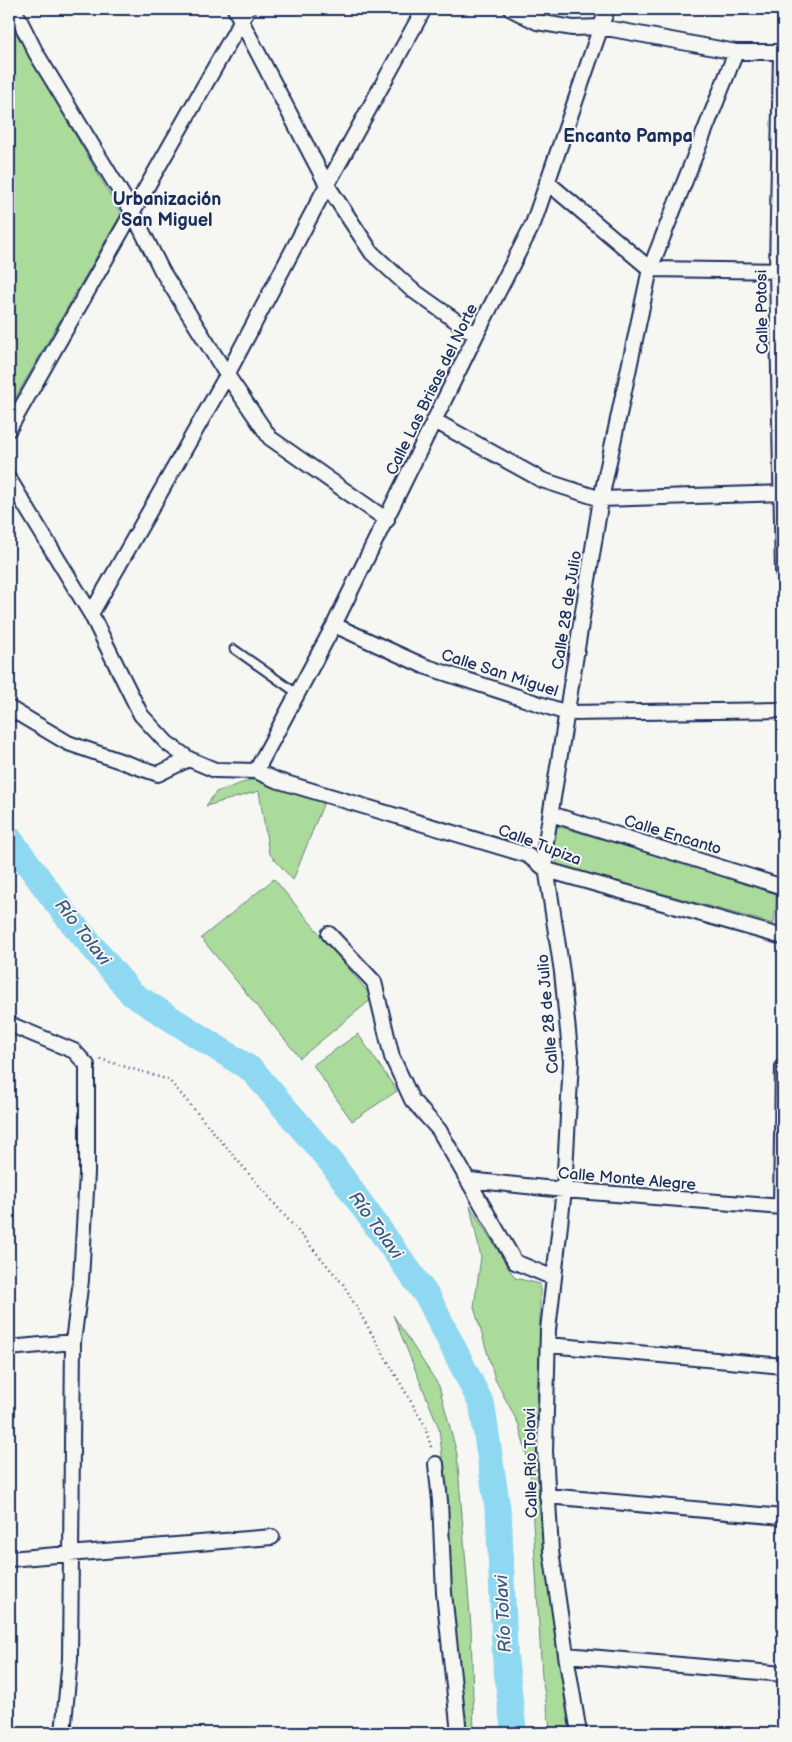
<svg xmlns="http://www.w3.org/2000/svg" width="792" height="1742" font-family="'Balsamiq Sans',sans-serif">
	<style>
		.green { fill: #abdb9b; stroke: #63857c }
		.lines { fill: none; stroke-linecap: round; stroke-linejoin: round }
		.river { stroke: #8fd8f1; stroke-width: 26 }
		.lane-casing { stroke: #1b2f5e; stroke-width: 11 }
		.street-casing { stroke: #1b2f5e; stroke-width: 18 }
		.path { stroke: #1b2f5e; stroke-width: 2.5; stroke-dasharray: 1 4; stroke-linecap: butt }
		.lane { stroke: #f6f6f2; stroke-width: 7 }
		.street { stroke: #f6f6f2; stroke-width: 14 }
		.labels { text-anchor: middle; stroke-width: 4; stroke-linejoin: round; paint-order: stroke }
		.street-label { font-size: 16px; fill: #1b2f5e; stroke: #f6f6f2 }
		.neighbourhood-label { font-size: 18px; font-weight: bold; fill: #1b2f5e; stroke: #f6f6f2 }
		.water-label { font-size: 18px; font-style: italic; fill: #385983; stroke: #f6f6f2 }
	</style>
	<rect width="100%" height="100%" fill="#f6f6f2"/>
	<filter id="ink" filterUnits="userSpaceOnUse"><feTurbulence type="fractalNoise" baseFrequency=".02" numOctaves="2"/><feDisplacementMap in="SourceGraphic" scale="10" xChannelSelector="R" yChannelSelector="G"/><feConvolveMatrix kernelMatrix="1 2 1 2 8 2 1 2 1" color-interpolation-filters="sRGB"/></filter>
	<g filter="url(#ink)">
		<path class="green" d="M14 29 121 214 9 409V34Z
			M251 780 261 781 324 802 293 880 269 853 259 791 206 806 216 792Z
			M557 826 777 890 774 924 558 865 552 854Z
			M274 879 373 998 300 1058 201 938Z
			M358 1034 397 1091 352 1121 313 1065Z
			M470 1206 515 1278 540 1284V1329L536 1429 539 1494 556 1644 570 1733H551L542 1677 530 1469 519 1425 495 1379 474 1307 481 1257Z
			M393 1315 439 1386 457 1454 471 1627 474 1733H464L451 1601 447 1498 439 1428Z"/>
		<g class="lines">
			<path class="river" d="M9 838 65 914 132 994 252 1070 331 1162 429 1299 482 1405 499 1518 505 1657 514 1733"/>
			<g class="lane-casing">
				<path id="lane" d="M234 649 298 694"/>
			</g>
			<g class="street-casing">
				<path id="street" d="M14 9 36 53 132 211 162 271 227 375 270 438 387 520
					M235 9 327 185 372 253 411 289 476 335
					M511 9 537 22 573 28 601 27 736 52H783
					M781 52 777 271 783 572
					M547 182 650 269 783 271
					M435 421 542 480 601 499 783 493
					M9 429 248 9
					M9 479 91 614 141 715 167 743 189 759 215 770 256 771 276 780 527 855 547 870 783 937
					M91 614 227 375 327 185 424 9
					M334 625 424 666 567 713 783 710
					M9 708 68 743 158 774 189 759
					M256 771 334 625 476 335 533 224 607 9
					M551 814 783 887
					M329 934 374 982 392 1057 412 1100 439 1130 515 1262 554 1278
					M9 1024 74 1051 87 1065V1173L81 1280 73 1342 70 1659 63 1733
					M469 1180 564 1190 783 1207
					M781 1207 783 1066
					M548 1345 783 1366
					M9 1348 73 1342
					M436 1464 440 1501 444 1593 459 1733
					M547 1496 783 1517
					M9 1559 272 1537
					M566 1655 783 1674
					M579 1733 566 1655 551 1551 545 1451 548 1330 564 1190 571 1061 562 972 544 854 601 499 650 269 736 52"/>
			</g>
			<path class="path" d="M100 1059 169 1080 343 1284 424 1424 432 1450
				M155 1733 251 1732 257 1733"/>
			<use href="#lane" class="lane"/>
			<use href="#street" class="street"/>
		</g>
	</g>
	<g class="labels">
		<g class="street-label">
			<text transform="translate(761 312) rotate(-91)" y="6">Calle Potosi</text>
			<text transform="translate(431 389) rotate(-64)" y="6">Calle Las Brisas del Norte</text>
			<text transform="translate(566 610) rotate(-81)" y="6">Calle 28 de Julio</text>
			<text transform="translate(500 672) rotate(18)" y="6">Calle San Miguel</text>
			<text transform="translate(673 834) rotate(17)" y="6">Calle Encanto</text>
			<text transform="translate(540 844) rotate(21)" y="6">Calle Tupiza</text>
			<text transform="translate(547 1014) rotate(-95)" y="6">Calle 28 de Julio</text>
			<text transform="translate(627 1178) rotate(5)" y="6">Calle Monte Alegre</text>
			<text transform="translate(530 1463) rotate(-91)" y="6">Calle Río Tolavi</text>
		</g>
		<g class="neighbourhood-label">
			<text x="628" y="142">Encanto Pampa</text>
			<text x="167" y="205">Urbanización<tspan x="167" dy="21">San Miguel</tspan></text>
		</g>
		<g class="water-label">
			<text transform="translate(83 932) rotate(52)" y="6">Río Tolavi</text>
			<text transform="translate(376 1225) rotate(54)" y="6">Río Tolavi</text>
			<text transform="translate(503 1614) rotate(-93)" y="6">Río Tolavi</text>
		</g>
	</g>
	<rect width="792" height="1742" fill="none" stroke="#f6f6f2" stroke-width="30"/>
	<rect x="15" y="15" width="762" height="1712" fill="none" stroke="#1b2f5e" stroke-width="2" filter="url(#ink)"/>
</svg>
